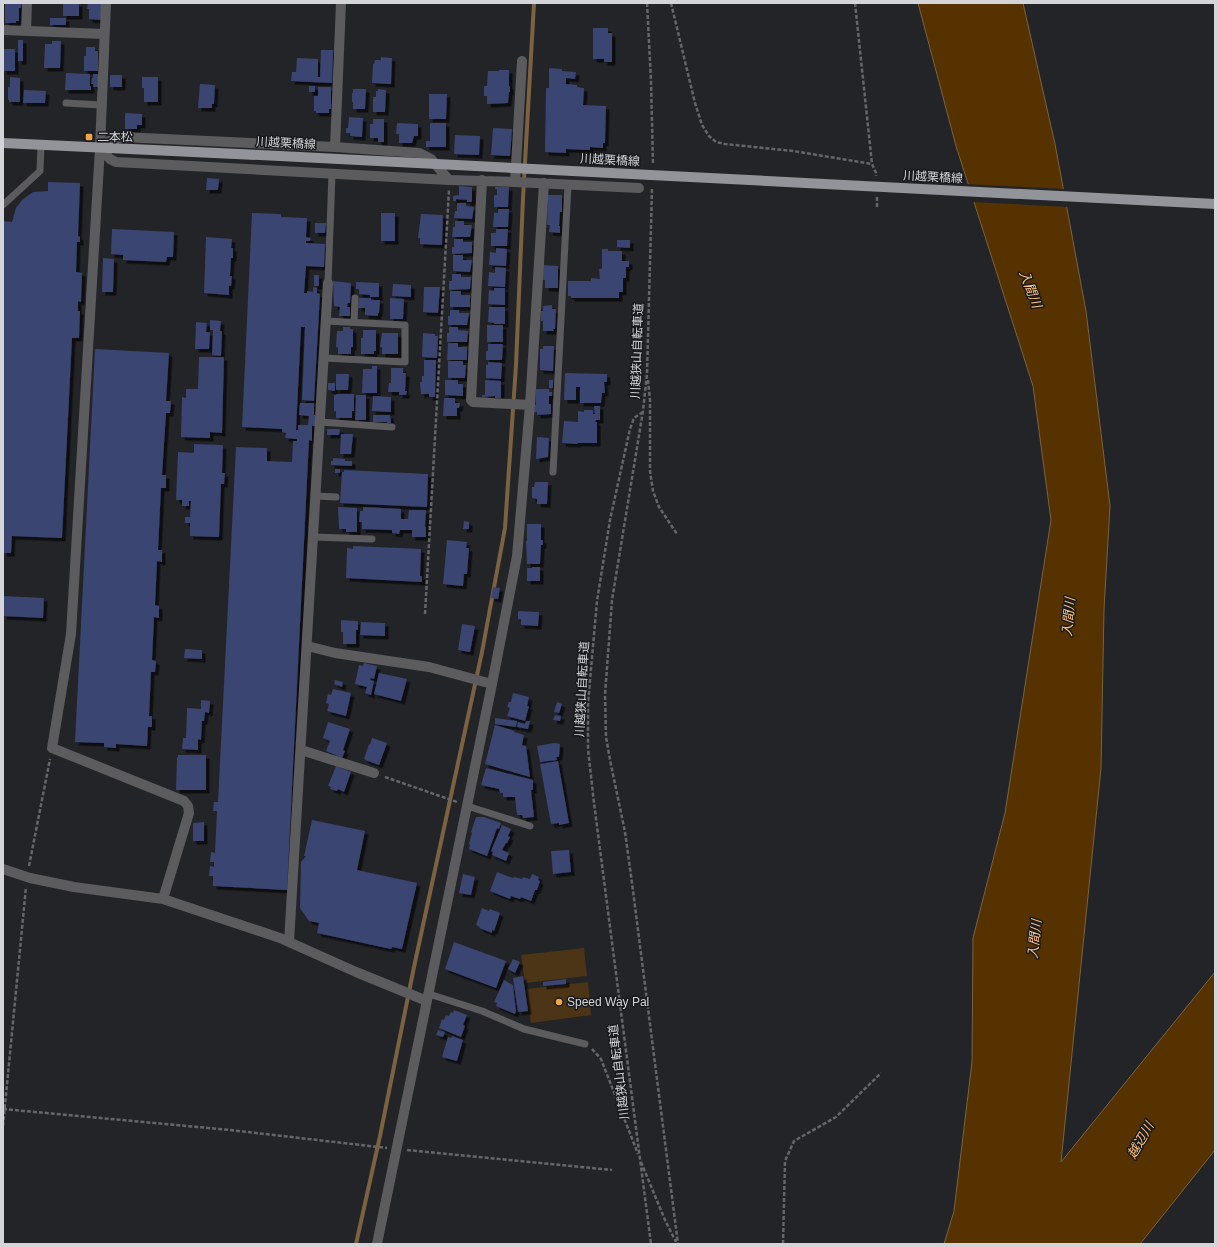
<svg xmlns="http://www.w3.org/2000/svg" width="1218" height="1247" font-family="Arial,'Noto Sans JP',sans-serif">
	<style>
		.green { fill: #4c3416 }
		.water { fill: #553200; stroke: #7b6341 }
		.pier { fill: #232428 }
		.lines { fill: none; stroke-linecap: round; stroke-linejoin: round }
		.stream { stroke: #7b6341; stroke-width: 4 }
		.building { fill: #3a4471; filter: url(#shadow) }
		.path { stroke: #65666a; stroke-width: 2.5; stroke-dasharray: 4 2; stroke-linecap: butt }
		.service { stroke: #5c5c5e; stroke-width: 7 }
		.minor { stroke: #5c5c5e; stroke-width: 10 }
		.primary { stroke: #939499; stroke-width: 10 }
		.primary-bridge { stroke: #939499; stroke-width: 10 }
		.poi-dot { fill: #f2a541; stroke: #191a1e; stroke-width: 1.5 }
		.labels { text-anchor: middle; stroke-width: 3; stroke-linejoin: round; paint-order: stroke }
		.poi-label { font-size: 12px; fill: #d4d5d8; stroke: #191a1e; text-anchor: start }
		.street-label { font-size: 12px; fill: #d4d5d8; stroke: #191a1e }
		.water-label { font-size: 13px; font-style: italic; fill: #fec481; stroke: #191a1e }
	</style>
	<defs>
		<filter id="shadow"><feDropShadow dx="3.5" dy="3.5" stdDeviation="0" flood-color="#0009"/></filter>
	</defs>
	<rect width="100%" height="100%" fill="#232428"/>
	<path class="green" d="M584 948 587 976 525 983 521 955Z
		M588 982 591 1015 531 1023 526 989Z"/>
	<path class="water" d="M918 3H1023L1055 144 1086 311 1110 506 1104 609 1101 768 1061 1162 1215 972V1150L1140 1244H944L954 1211 972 1062 973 938 1005 813 1051 520 1033 386 956 146Z"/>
	<path class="pier" d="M966 184 1065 189 1069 207 972 202Z"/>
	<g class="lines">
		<path class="stream" d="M356 1244 380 1136 414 967 482 652 505 528 516 365 523 198 534 3"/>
	</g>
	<path class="building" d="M5 3H21V8H19V21H16V23H5Z
		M63 3H79V16H63Z
		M88 3H101V20L89 19V9H87Z
		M50 18H66V25H50Z
		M593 28H608V33H612V62H604V59H593Z
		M18 40H23V61H18Z
		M52 41H61L60 68H44L45 44H52Z
		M86 47H95V51H98V71H84V56H86Z
		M4 49H15V71H3Z
		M321 50H333L332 83 291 81 292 72H296L297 58 318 59V77H320Z
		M381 57 392 58 391 84 372 83 373 64H374L375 60H381Z
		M549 68 562 69V71L576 72 575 79 566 78V84L577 85V87L584 88 583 105 606 106 605 143H603V148L590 147V150L566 149V153L545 152 546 88H549Z
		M499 70H509V86H510V92H509L508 103 487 104V96H484V86H487L488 71H499Z
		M66 73 90 74V86H91V90H65Z
		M93 74H98V87H93V84H91L92 77 93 78Z
		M110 75H122V87H110Z
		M10 77 20 78V102H9V100H8V87H10Z
		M142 77H158V102H144V88H142Z
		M200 84 215 85 214 104H212V108H198Z
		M309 86H315V92H309Z
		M318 87H331V109H329V113H316V111H314V96H318Z
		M353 89H366L365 109H353V102H352V93H353Z
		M378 89 386 90 385 112H373V97H376V91H378Z
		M24 90 46 91 45 103H23Z
		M429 94H447L446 119H429Z
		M125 113 142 114V125H137V129H125Z
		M349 117 363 118 362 137 350 136V133H346V128H348Z
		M373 119H384V142H378V138H370V124H373Z
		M397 123 418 124V136H414L412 143H399V134H396Z
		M430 123H446V147H426V141H430Z
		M493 128 512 129 510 156 491 155Z
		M455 135 480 136 479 155 454 154Z
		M207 178 219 179 218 190H206Z
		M48 182 80 183 78 236 80 237V242H77L76 272 82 273 81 302 78 301V311H80L79 338H72L62 538 12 536 11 553H3V221L12 222 16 208 22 200 33 192 48 191Z
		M459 186 472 187V202H467V200L456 199V201H453V196L459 195Z
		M495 187H509L508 207H494V195H497V189H495Z
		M548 195H562V212H560L559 226H560V233L549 232 550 225H547Z
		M457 203H466V206L474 207 472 219 454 218 455 211H457Z
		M498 209H509L508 227H493L494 213H498Z
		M252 213 281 214V217L307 218 306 237 311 238 310 241H306V243L325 244 324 267 306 266 304 293H307V291L313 292V287L317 288V293L320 294 314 401 302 400 305 327H301L296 430H298V425H308L309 416 299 415 300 403H314V415H315V426H312V441L309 440 287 890 213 886V876H209L210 866 214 867V862H210L211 852 215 853 217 811H213L214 802H218L236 447 267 448V461L292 462 293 441H297V439L285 438 286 433 282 432V429L242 427Z
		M381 213H395V241H381Z
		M421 214 443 215 442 245 420 244V238H418Z
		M455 221H464V225H472L470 237H452L453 227H455Z
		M315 223H326L325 233H315Z
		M112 229 174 232 173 257H167L166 262 123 260V255L111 254Z
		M496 229H508L507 246H491V233H496Z
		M206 237 232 239 231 248H233V258H231L230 276H232L231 286H229V295L204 293Z
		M454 239H463V242H472V253L452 254V247H454Z
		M617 240H630V248L617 247Z
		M496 248 507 249 506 266 489 265 490 252 496 253Z
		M602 249H608V251H622V261H629V267H626V278H623V292H619V298H571V296H568V281H591V278L600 279 599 269H602Z
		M453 255H463V260H472L470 272 453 271Z
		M103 258 114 259 113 292H102Z
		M542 265 558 266V288H545V280H543V276H542Z
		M495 267 506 268 505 287 488 286 489 272 495 273Z
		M452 274H461V277H471L470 289 449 290V281H452Z
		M314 275H319V286H314Z
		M333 281 351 283 350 303H348L347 307H350V316H339L340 307 334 306Z
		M356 282 379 283V297H370V295L359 294V289H356Z
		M393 284 411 285V297L392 296Z
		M424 287H440L438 313 423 312Z
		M494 288H505V305L488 304 489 290 494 291Z
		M450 291H461V295H470V307H450Z
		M359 298H371V300H380L379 313H378V316L365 315V308H358Z
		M390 298 404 299 403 319H390Z
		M552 305V309H556L555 329H553L554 331H543V321H541V311H543V306Z
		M489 307H505V324H494V323L488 322Z
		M450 310H459V313H469L467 325H448V316H450Z
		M210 320 221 321 220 331H222L221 356 212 355 213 330H210Z
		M196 322 207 323 206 332H210L209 349H195Z
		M487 325H503V342H487Z
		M343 327H350V329H353V347H351V354H338V347H336L337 331H343Z
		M449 327H458V330L468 331 467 342H447V333H449Z
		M363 330H376V351H374V354H361V338H363Z
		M382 333H398V354H382V347H380Z
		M423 333 435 334V336H438L437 358 422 357Z
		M448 343H458V347H467V360H447Z
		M488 344H503L502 360H486V351H488Z
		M543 346H554L553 371 540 370V349H543Z
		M95 349 169 353 166 401H171L170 413H166L162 475H166V488H161L158 550H162V562L157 561 155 605 159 606V618L154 617 152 660 156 661 155 672H151L149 716H152V727H148L147 746 116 744V748L104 747V743L75 742Z
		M199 357H224L222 433 210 432V438L181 437 182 397 186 398V389H198Z
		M424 360H436L435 397H429V394H421L420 382H422V376H424Z
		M448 361H463V365H466L465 378H448Z
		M488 362 502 363 501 379 486 378V365H488Z
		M372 366H377V393H362L363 369H372Z
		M391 368H403V373H406L405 391H407L406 395H399V392H388L389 383H391Z
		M565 373 607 374V382H604L605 393H602L601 403H580V387H576V400H564Z
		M336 374H349L348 390H336Z
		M445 380H458V384H463V396L445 395Z
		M485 380 501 381V398H495V396L482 397V395H485Z
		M549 380H553V388H549Z
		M328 383H335V391L328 390Z
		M536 389H549V392H552V396H549V404H551V414L537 415V412H534V405H536Z
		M336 394H354V411H352V418H336V411H334V395H336Z
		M356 395H366V420H355Z
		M373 396 391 397V412L372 411Z
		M444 398H455V403H460L459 408H457V416H443Z
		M594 406H600V420H596L595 422H597V443H578L577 444 562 443 564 421 578 422V411L584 412V410H593V414H595Z
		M373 415H390L391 423H387V422H373Z
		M327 429H340L339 435H327Z
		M341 434H353L351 454H340Z
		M537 437 549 438 548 457 536 459Z
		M194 444 223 445 222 473H225L224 484H221L219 537 190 536V523H185V517H190L191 501H189V506H182V500H176L178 452 194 453Z
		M333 458 345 459V461H352V466L331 465V461H333Z
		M335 469H340V473H335Z
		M344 470 428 474 427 507 340 503 342 472H344Z
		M535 482H548L547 504H537V499L532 498V487H534Z
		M338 507 357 508V532H346V529H339Z
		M363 507 401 509V519H408L409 510H426L425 527H426V537H412V530H400L399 534 392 533V530L362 529V522H359L360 511H363Z
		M464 521 469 522V529H463Z
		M527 524H541V540H543V545H541L540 564H527L526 541H527Z
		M447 540 467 542 466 548H469L467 574H464L463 586 443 584Z
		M353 546 421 549 420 576H422V582L346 578 347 548 353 549Z
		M532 567H540V581H527V568H532Z
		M493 587 500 588 498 599 491 598Z
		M3 596 44 598 43 618 3 616Z
		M518 611 539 612 538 626 521 625V619H518Z
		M341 620 357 621 358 622V630H356V644H343V632H341Z
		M361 622 385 623V636L360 635Z
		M462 624 475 626 470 652 458 650Z
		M185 649 202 650V659L184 658Z
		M364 663 377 666 374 679 371 678 370 680 374 681 371 695 365 693 367 687 355 684 359 665 363 666Z
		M379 673 407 679 401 701 374 694Z
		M335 680 343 682 342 687 334 684Z
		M333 689 351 693 346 716 327 711 329 704 326 703 328 694 331 695Z
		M513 693 529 697 527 706H529L525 721 507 716 510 708 507 707 509 702H511Z
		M201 700 210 701 209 713 205 712 204 721H202L201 740 198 739V750L182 749 183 738H186L187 708 201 709Z
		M557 702 562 704 559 713 554 712Z
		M555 715 561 716 560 721 553 720Z
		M495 718 517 721 516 727 495 724Z
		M526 721H530L528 729 517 727 518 722 525 724Z
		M328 722 350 729 343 750 345 751 342 758 326 751 330 741 323 738Z
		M495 725 515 731 514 732 524 735 522 745 526 746 530 777 485 764Z
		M372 738 387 743 379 765 365 760V759H364L369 744 370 745Z
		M554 743 560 744 559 757H556L557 760 540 762 537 746Z
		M178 755H206V790H176L177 757H178Z
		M558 761 569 823 559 825V823L551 824 540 764Z
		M336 766 351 772 344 792 338 789 337 791 330 789 331 787 328 786Z
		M486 768 533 780V790H531L534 817 523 818 522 815H517L515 797H503V793H500L499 789 481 785Z
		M476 817H484L501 823 499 829 497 828 487 856 469 849 470 845 469 844 472 833 471 832Z
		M312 820 365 831 357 870 417 883 402 949 392 947 391 949 317 933 319 923 309 921 300 908 301 862 306 856H304Z
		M204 822V841H193V823Z
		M502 825 511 829 508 836 510 837 507 843H506L502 850 509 853 506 861 492 855 493 852 491 851Z
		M569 850 571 872 553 874 551 851Z
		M497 872 513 878 514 877 522 879 523 877 530 879 532 874 539 877 538 880 540 881 537 890H535L531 901 521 897 520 899 511 896 510 899 490 891Z
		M463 874 475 877 471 895 459 893Z
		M482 908 489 911 490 909 500 913 494 931 492 930V933L479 928 480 927 476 925Z
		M454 942 506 961 496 988 445 969Z
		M513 959 520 962 515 973 508 969Z
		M523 976 528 1011 518 1012 513 978Z
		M566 979V984L543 986V982Z
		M504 980 513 985 516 1011 515 1014 496 1006 497 1003 494 1002Z
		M454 1010 467 1015 463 1025 465 1026 461 1037 439 1028 442 1019 444 1020 446 1015 449 1016 451 1012 453 1013Z
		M438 1030 445 1032 443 1037 436 1035Z
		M452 1036 463 1040 457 1061 442 1057 448 1037 451 1038Z"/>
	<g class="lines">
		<path class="path" d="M647 3 651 81 653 164
			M671 3 695 103 702 125 709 136 716 142 725 144 793 151 872 164 876 173V176
			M855 3 872 164
			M652 189 647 374 643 411 612 600 605 695 606 737 610 760 625 832 632 883 678 1244
			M877 197V207
			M648 380 650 400V471L653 491 659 507 677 534
			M643 412 634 418 630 429 610 520 597 601 588 703V749L594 803 651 1244
			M425 614 449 190
			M385 777 457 802
			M29 866 50 759
			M592 1049 601 1059 638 1154
			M3 1109 230 1130 387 1148
			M3 1126 26 887
			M407 1150 612 1170
			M641 1162 665 1220 676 1242
			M783 1244 785 1161 794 1141 836 1117 881 1073"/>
		<path class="service" d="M66 103 101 105
			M3 205 40 171 41 145
			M328 283 332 174
			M354 322 355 298
			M323 358 405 362V325L326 321
			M320 422 392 427
			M553 472 568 185
			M316 496 336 497
			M313 537 372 539
			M467 806 530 826
			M429 994 482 1011 524 1029 585 1044"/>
		<path class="minor" d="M106 3 100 148 71 634 52 748 184 801 188 806 189 813 163 899
			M3 30 104 34
			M26 31 27 3
			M335 147 341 3
			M100 148 110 159 116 162 449 180 515 182 639 188
			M100 148 109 141 122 137 335 147 419 153 431 159 449 180
			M482 180 471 400 473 402 530 405
			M515 182 522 61
			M307 646 335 653 429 667 492 684
			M301 750 374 773
			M3 869 30 878 74 887 163 899 280 938 356 972 427 1001
			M289 942 328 283
			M377 1244 492 684 517 556 530 405 544 183"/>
		<path class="primary" d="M3 143 280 156"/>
		<path class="primary-bridge" d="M280 156 1215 204"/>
	</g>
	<g class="poi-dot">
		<rect x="85" y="133" width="8" height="8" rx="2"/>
		<circle cx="559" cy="1002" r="4"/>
	</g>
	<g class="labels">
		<g class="poi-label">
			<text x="97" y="141">二本松</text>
			<text x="567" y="1006">Speed Way Pal</text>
		</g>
		<g class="street-label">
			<text transform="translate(286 143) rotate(3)" y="4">川越栗橋線</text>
			<text transform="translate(610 160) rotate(3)" y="4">川越栗橋線</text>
			<text transform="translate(933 177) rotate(3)" y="4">川越栗橋線</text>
			<text transform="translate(637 351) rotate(-88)" y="4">川越狭山自転車道</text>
			<text transform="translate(582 689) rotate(-87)" y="4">川越狭山自転車道</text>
			<text transform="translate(619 1072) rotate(-97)" y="4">川越狭山自転車道</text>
		</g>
		<g class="water-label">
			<text transform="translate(1031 289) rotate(69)" y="5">入間川</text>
			<text transform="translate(1068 617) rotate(-85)" y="5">入間川</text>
			<text transform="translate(1034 939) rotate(-84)" y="5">入間川</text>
			<text transform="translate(1140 1140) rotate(-60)" y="5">越辺川</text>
		</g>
	</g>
	<rect width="1218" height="1247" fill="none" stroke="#d4d5d8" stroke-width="8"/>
</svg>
